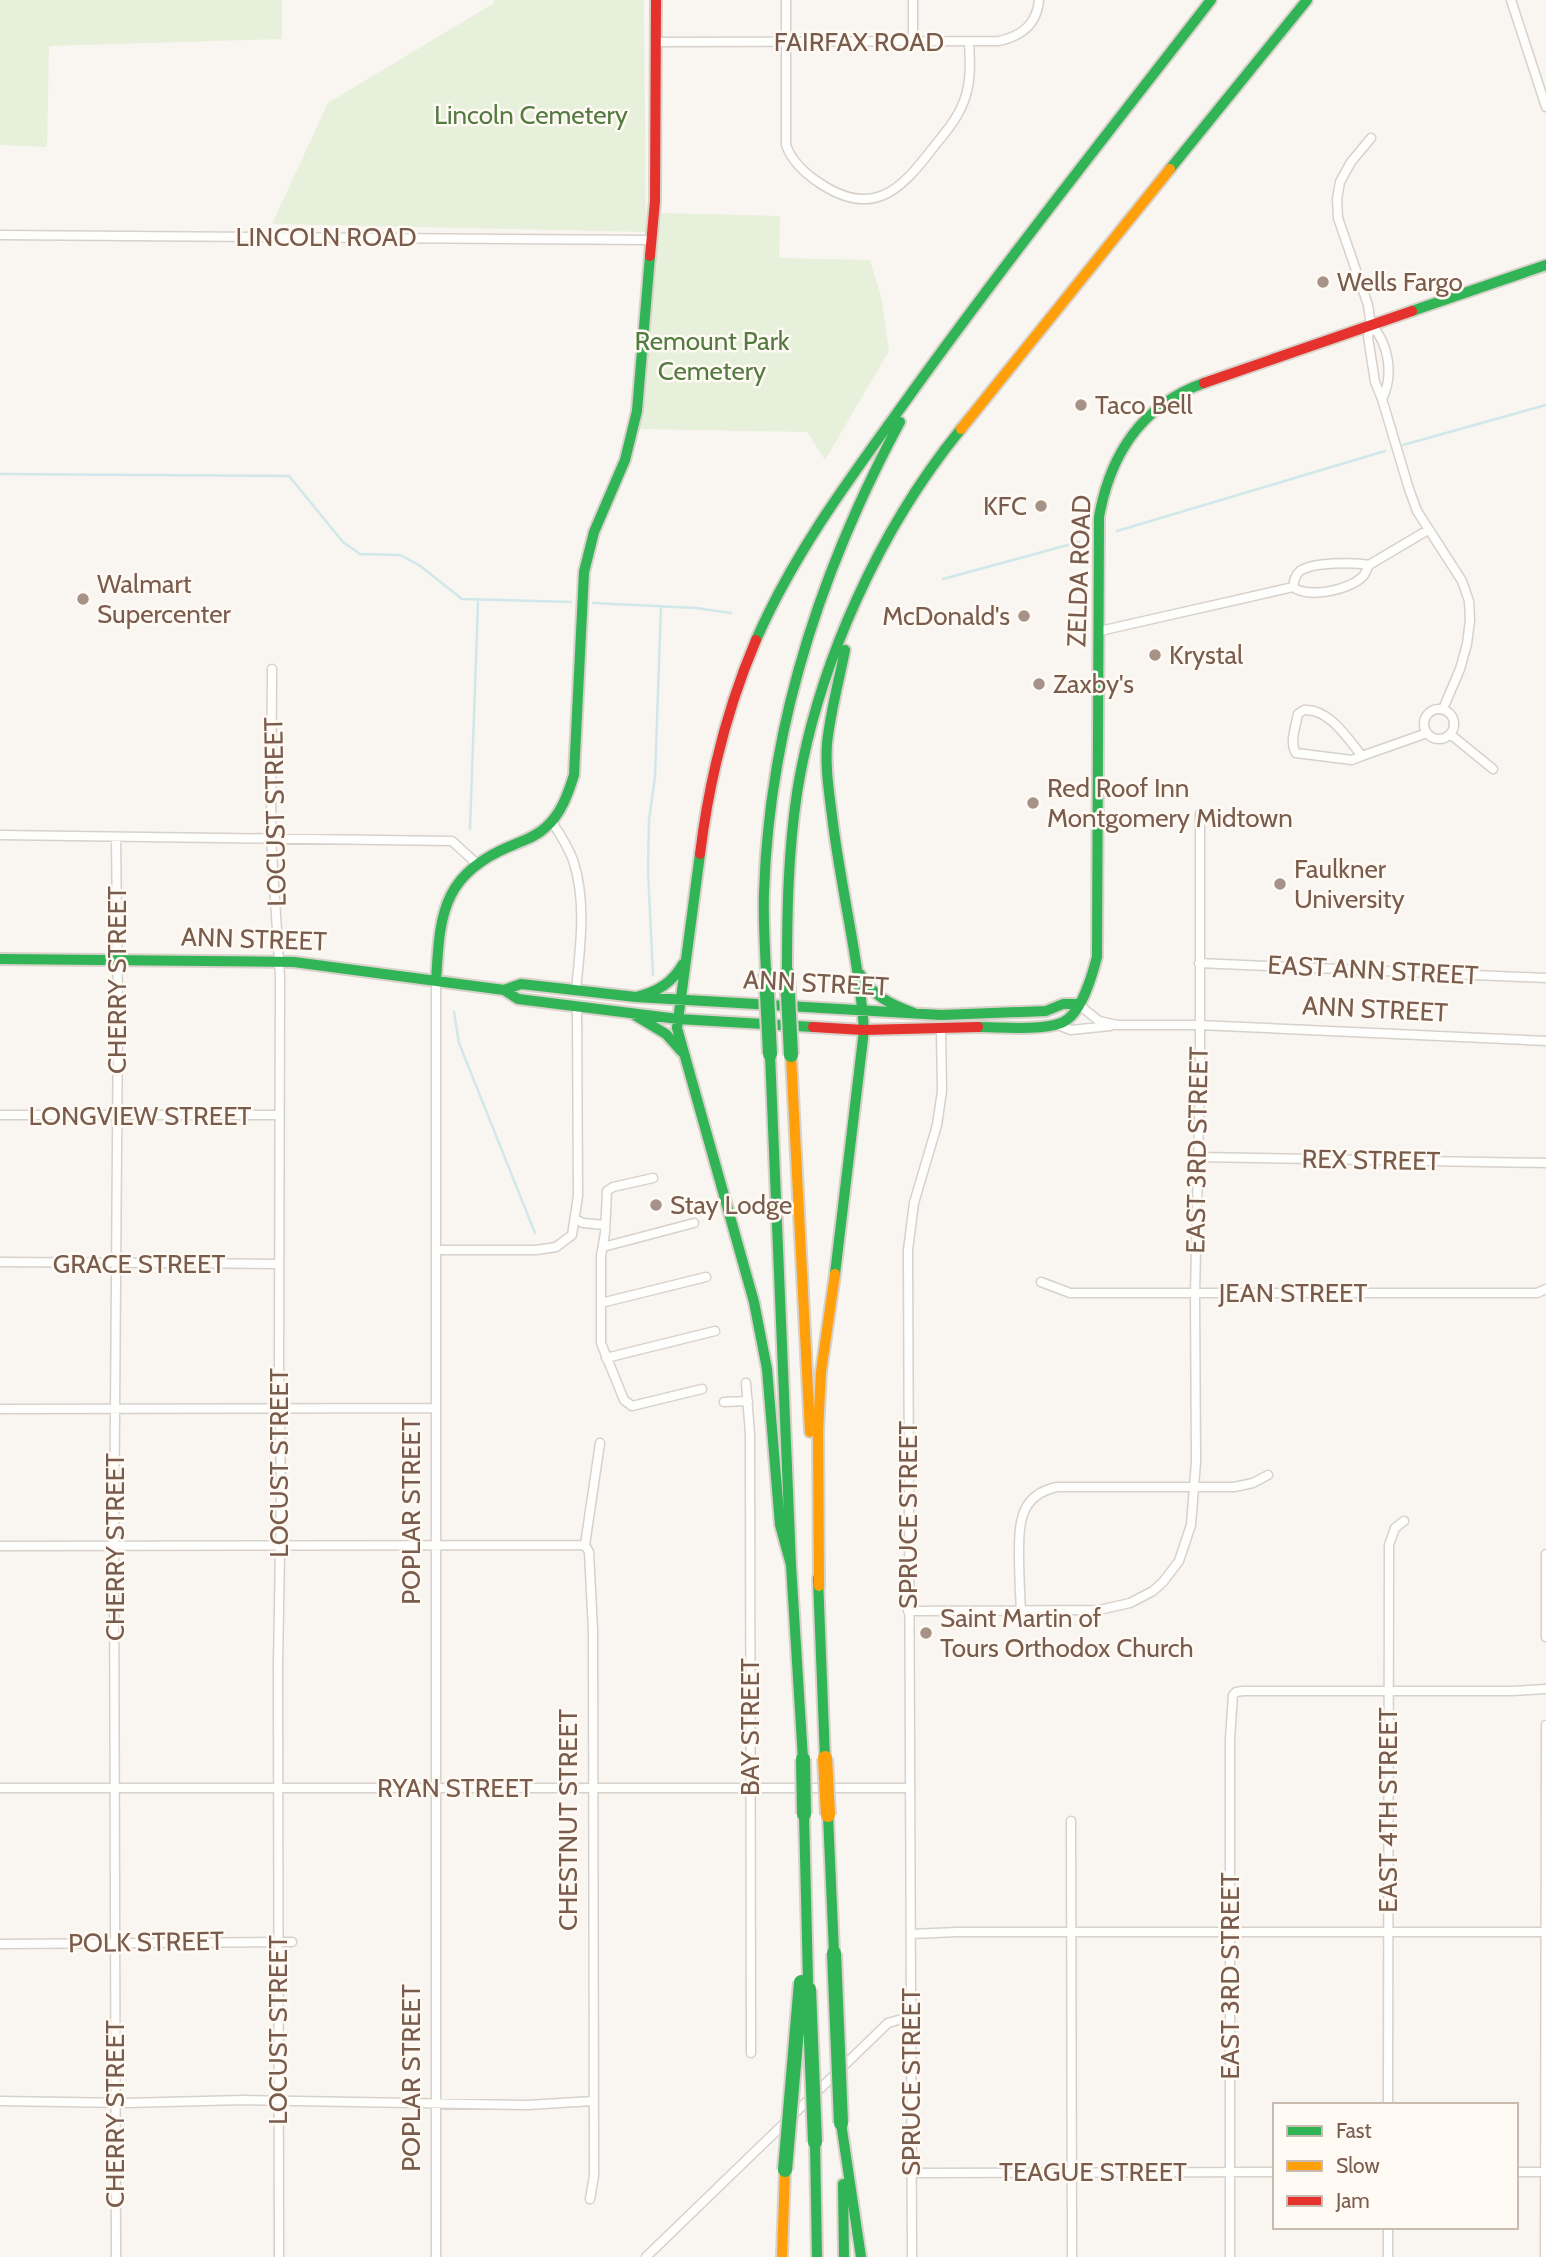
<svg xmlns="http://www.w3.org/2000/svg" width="1546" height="2257" font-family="Cabin,sans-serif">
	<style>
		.green { fill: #e7f0db }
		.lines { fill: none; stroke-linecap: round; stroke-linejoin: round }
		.stream { stroke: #d0e8ea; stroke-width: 2.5 }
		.street-casing { stroke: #d7d1cb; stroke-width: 11 }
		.fast-casing { stroke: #d9d2cb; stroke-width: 14 }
		.slow-casing { stroke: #d9d2cb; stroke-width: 14 }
		.jam-casing { stroke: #d9d2cb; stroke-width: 14 }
		.street { stroke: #fefefd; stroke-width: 8 }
		.fast { stroke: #30b455; stroke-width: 10 }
		.slow { stroke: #ff9f0a; stroke-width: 10 }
		.jam { stroke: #e5322d; stroke-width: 10 }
		.fast-bridge-casing { stroke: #dad1cc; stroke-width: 18; stroke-linecap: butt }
		.slow-bridge-casing { stroke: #dad1cc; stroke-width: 18; stroke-linecap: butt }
		.fast-bridge { stroke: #30b455; stroke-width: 14 }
		.slow-bridge { stroke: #ff9f0a; stroke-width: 14 }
		.poi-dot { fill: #a69286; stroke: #fffaf3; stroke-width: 2.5 }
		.labels { text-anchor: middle; stroke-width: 5; stroke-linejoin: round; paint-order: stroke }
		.street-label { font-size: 26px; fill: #7a5c4d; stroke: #fffaf3 }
		.park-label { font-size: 26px; fill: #537a41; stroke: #fffaf3 }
		.poi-label { font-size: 26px; fill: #7a5c4d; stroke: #fffaf3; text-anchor: start }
	</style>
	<rect width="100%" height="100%" fill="#f9f5f0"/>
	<path class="green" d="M0 0H282V39L49 46 47 147 0 145Z
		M494 0H644L646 232 272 224 328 103 494 3Z
		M660 213 780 216 779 258 870 260 882 300 889 351 825 460 807 432 640 429Z"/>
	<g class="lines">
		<path class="stream" d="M1403 445 1546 405
			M0 474 289 476 343 542 360 554 400 555 419 565 462 599 571 602
			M1117 531 1385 451
			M943 579 1079 542
			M593 603 696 608 731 613
			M470 829 478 602
			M653 975 648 870 649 820 655 777 661 606
			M454 1012 459 1043 535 1233"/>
		<g class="street-casing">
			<path id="street" d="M786 0V145C792 162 807 175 821 184 873 218 901 190 932 149 946 132 960 116 966 95 971 78 970 59 969 42
				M913 0V42
				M1511 0 1546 107
				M655 42 999 41C1022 36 1037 24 1039 0
				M1371 138 1351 162 1340 182 1337 199 1338 218 1368 305 1371 325 1368 337 1375 382 1382 399 1409 489 1417 511 1462 581 1469 601 1470 620 1467 644 1460 669 1443 709
				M0 235 652 240
				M1371 325C1389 343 1394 376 1382 399
				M1293 587C1308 599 1352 590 1364 575 1366 572 1367 568 1369 565
				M1100 631 1293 587C1294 581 1295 575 1300 571 1313 562 1354 562 1369 565L1428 530
				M272 669 271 837 280 977 279 1365 281 1494 278 1665 279 2257
				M1424 724a15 15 0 1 1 30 0a15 15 0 1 1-30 0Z
				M1304 710C1329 708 1348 739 1362 756L1352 760 1296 753C1289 742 1296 726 1298 714Z
				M1450 734 1493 769
				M1362 756 1427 733
				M552 822C560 834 568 847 573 860 587 902 580 948 576 990
				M0 835 452 841 477 864
				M1199 963 1546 978
				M436 981V2257
				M1078 1004 1099 1021 1117 1025H1199L1546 1041
				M1055 1024 1071 1030 1110 1026
				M0 1115H279
				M1197 1157 1546 1163
				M653 1178 613 1187 607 1191 605 1233 601 1256V1343L624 1400 632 1406 702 1389
				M575 1219 583 1223 605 1225
				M603 1247 694 1223
				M437 1250H536L556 1247 572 1235 578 1196 577 1006
				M0 1262 279 1264
				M1041 1282 1070 1293H1537L1546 1289
				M601 1303 706 1277
				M606 1358 715 1331
				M746 1383 750 1434 751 2053
				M724 1402 748 1401
				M0 1409 436 1408
				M0 1546 585 1545
				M1546 1554V1637
				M908 1611 1099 1610 1130 1603 1153 1591 1163 1582 1179 1561 1191 1525 1196 1462 1195 1293 1200 1078V814
				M1021 1611C1020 1592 1019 1574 1019 1556 1019 1524 1019 1495 1057 1487H1234L1253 1483 1268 1475
				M0 1788H909
				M1071 1821 1072 2257
				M911 1934 958 1932H1546
				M0 1944 292 1942
				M0 2101 126 2103 243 2100 528 2105 593 2101
				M1388 2105 1389 1545 1395 1528 1404 1521
				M1516 2172H1546
				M911 2173 1275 2172
				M590 2199 594 2176 593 1630 589 1552 585 1545 600 1443
				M1388 2227V2257
				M116 2257 114 1546 118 1012 116 837
				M646 2257 888 2023 912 2016
				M912 2257 908 1250 914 1203 937 1125 942 1091 941 1030
				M1230 2257V1739L1233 1695 1236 1692 1243 1691H1512L1546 1689
				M1545 2257 1546 1725"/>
		</g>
		<g class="fast-casing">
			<path id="fast" d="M1170 169 1307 0
				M1412 311 1546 265
				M756 640C794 553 850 478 905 402 1003 265 1108 133 1211 0
				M700 854 677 1028 754 1302 767 1369 780 1525 791 1565
				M0 959 294 962 504 990 518 999 678 1019 813 1027
				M766 973C765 946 763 920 764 893 769 725 821 569 900 422
				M787 973C787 913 788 853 797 793 817 666 880 528 961 429
				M860 974C872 996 892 1005 914 1013
				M436 981C438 953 438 921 451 895 463 871 488 855 513 845 525 840 537 836 546 827 561 814 568 794 574 775L584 572 594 532 625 460 637 411 650 256
				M504 990 521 984 636 997 941 1015 1046 1011 1063 1004H1078
				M636 997C657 992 672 983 683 964
				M631 1013 666 1034 682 1052
				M978 1027C1001 1027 1039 1031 1061 1023 1081 1016 1092 976 1097 957L1099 517C1110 455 1142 405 1204 383
				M770 1054 791 1565 803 1759
				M835 1274 864 1030C859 961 842 893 833 824 830 798 825 771 827 744 830 713 839 681 845 650
				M818 1578 825 1758
				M804 1814 808 1981
				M828 1815 834 1953
				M841 2123 861 2257
				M815 2142 817 2257
				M843 2184 844 2257"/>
		</g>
		<g class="slow-casing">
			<path id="slow" d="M961 429 1170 169
				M791 1055 810 1432
				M819 1586 818 1430 821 1372 835 1274
				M782 2257 785 2170"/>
		</g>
		<g class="jam-casing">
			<path id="jam" d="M650 256 655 201 656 0
				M1204 383 1412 311
				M700 854C709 781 727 708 756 640
				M813 1027 864 1030 978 1027"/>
		</g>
		<use href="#street" class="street"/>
		<use href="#fast" class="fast"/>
		<use href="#slow" class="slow"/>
		<use href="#jam" class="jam"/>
		<g class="fast-bridge-casing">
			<path id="fast-bridge" d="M766 973 770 1054
				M787 973 791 1055
				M803 1759 804 1814
				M834 1953 841 2123
				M809 1989 815 2142
				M785 2170 801 1982"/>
		</g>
		<g class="slow-bridge-casing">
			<path id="slow-bridge" d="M825 1758 828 1815"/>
		</g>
		<use href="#fast-bridge" class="fast-bridge"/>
		<use href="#slow-bridge" class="slow-bridge"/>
	</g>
	<g class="poi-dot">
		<circle cx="1323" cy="282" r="7"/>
		<circle cx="1081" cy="405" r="7"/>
		<circle cx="1041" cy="506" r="7"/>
		<circle cx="83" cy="599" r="7"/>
		<circle cx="1024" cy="616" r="7"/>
		<circle cx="1155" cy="655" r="7"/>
		<circle cx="1039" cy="684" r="7"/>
		<circle cx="1033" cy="803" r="7"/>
		<circle cx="1280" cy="884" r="7"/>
		<circle cx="656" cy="1205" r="7"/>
		<circle cx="926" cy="1633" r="7"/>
	</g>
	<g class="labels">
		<g class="street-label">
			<text x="859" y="51">FAIRFAX ROAD</text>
			<text x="326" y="246">LINCOLN ROAD</text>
			<text transform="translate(1079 571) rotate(-88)" y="9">ZELDA ROAD</text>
			<text transform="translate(275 812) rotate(-91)" y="9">LOCUST STREET</text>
			<text transform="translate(254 939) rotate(2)" y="9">ANN STREET</text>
			<text transform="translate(1373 970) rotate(3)" y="9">EAST ANN STREET</text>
			<text transform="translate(117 980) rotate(-90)" y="9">CHERRY STREET</text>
			<text transform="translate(816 983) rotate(3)" y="9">ANN STREET</text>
			<text transform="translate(1375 1009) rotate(3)" y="9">ANN STREET</text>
			<text x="140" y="1125">LONGVIEW STREET</text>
			<text transform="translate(1197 1150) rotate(-89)" y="9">EAST 3RD STREET</text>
			<text transform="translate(1371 1160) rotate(1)" y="9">REX STREET</text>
			<text x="139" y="1273">GRACE STREET</text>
			<text x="1293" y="1302">JEAN STREET</text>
			<text transform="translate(279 1463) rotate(-90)" y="9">LOCUST STREET</text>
			<text transform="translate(411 1511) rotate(-90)" y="9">POPLAR STREET</text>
			<text transform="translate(908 1515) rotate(-90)" y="9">SPRUCE STREET</text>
			<text transform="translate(115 1547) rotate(-90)" y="9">CHERRY STREET</text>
			<text transform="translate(750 1727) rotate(-90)" y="9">BAY STREET</text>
			<text x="455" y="1797">RYAN STREET</text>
			<text transform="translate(1388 1810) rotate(-90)" y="9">EAST 4TH STREET</text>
			<text transform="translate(568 1820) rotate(-90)" y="9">CHESTNUT STREET</text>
			<text transform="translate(146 1942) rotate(-1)" y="9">POLK STREET</text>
			<text transform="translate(1230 1976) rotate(-90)" y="9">EAST 3RD STREET</text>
			<text transform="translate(278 2030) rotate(-90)" y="9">LOCUST STREET</text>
			<text transform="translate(411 2078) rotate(-90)" y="9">POPLAR STREET</text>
			<text transform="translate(911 2082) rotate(-90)" y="9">SPRUCE STREET</text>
			<text transform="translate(115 2114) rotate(-90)" y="9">CHERRY STREET</text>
			<text x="1093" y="2181">TEAGUE STREET</text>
		</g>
		<g class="park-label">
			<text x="531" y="124">Lincoln Cemetery</text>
			<text x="712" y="350">Remount Park<tspan x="712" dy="30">Cemetery</tspan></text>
		</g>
		<g class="poi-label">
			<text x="1337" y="291">Wells Fargo</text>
			<text x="1095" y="414">Taco Bell</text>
			<text x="1027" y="515" text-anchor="end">KFC</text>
			<text x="97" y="593">Walmart<tspan x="97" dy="30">Supercenter</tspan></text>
			<text x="1010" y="625" text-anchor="end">McDonald's</text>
			<text x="1169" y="664">Krystal</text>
			<text x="1053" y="693">Zaxby's</text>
			<text x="1047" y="797">Red Roof Inn<tspan x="1047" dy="30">Montgomery Midtown</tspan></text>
			<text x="1294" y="878">Faulkner<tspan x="1294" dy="30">University</tspan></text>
			<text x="670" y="1214">Stay Lodge</text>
			<text x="940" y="1627">Saint Martin of<tspan x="940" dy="30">Tours Orthodox Church</tspan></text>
		</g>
	</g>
	<rect x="1273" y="2103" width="245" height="126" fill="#fffaf3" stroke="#cabbb1" stroke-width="2"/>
	<rect x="1287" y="2126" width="35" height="10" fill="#30b455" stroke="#cabbb1" stroke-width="2"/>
	<text x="1336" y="2138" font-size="21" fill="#7a5c4d">Fast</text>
	<rect x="1287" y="2161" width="35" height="10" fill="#ff9f0a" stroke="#cabbb1" stroke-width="2"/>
	<text x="1336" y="2173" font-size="21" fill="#7a5c4d">Slow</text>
	<rect x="1287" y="2196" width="35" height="10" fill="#e5322d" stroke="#cabbb1" stroke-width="2"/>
	<text x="1336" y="2208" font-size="21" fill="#7a5c4d">Jam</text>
</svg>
